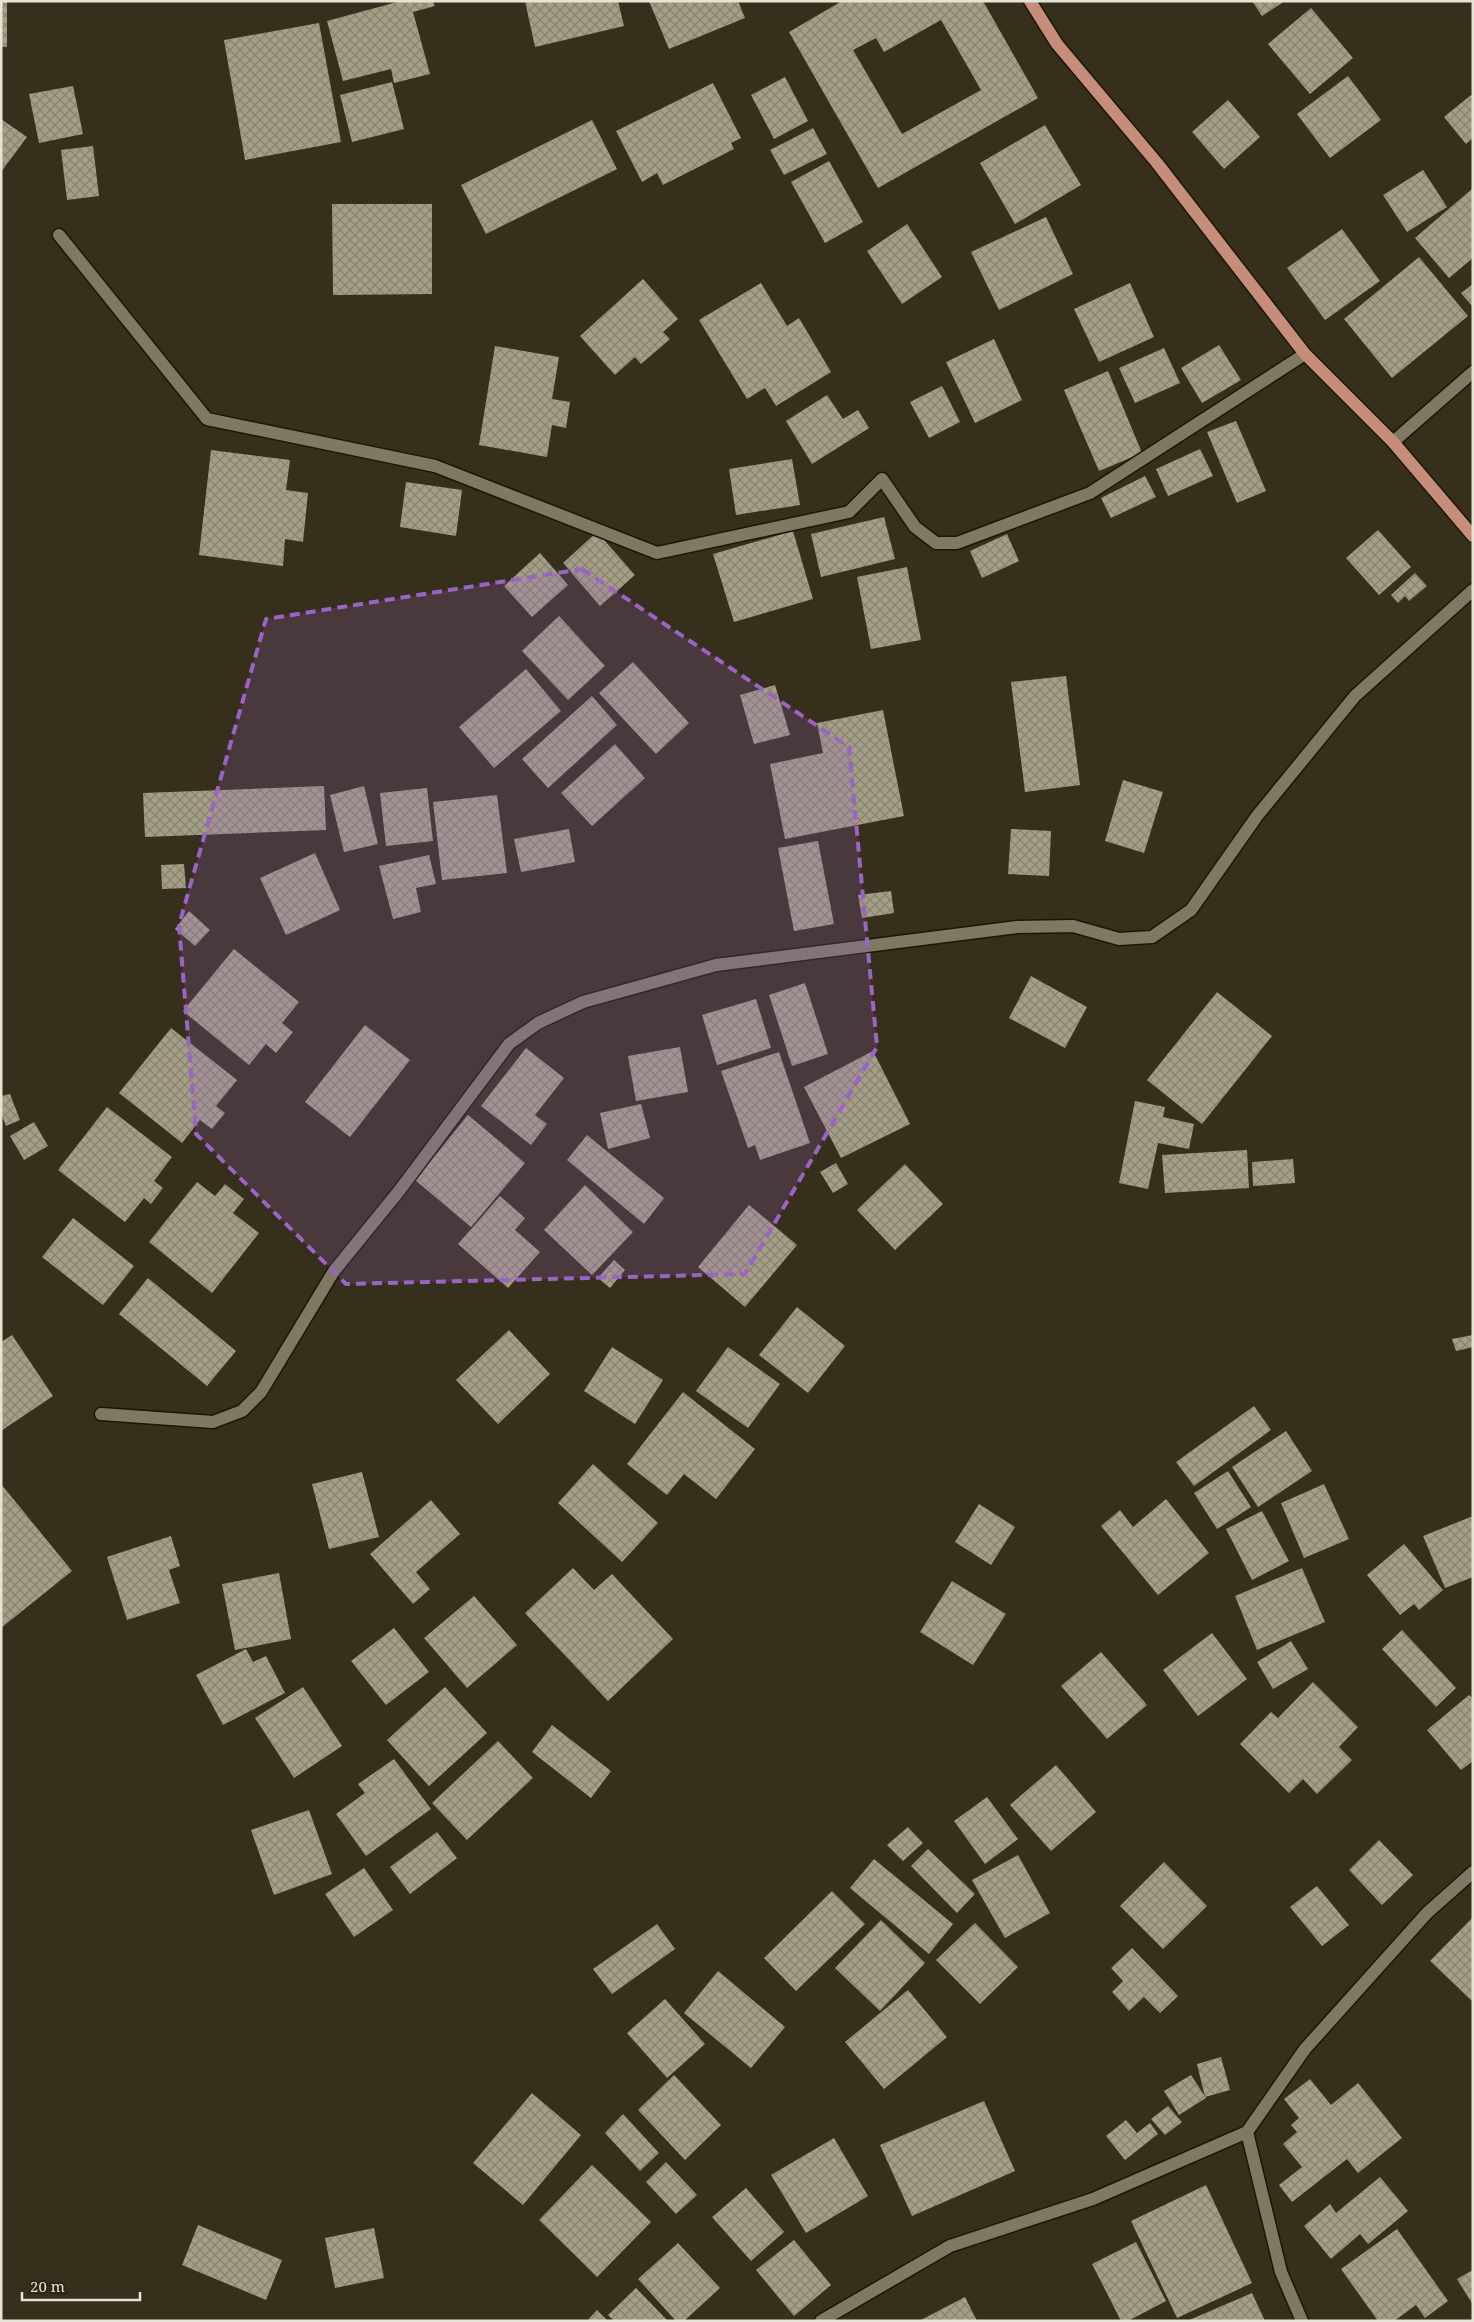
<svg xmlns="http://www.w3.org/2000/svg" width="1474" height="2322" font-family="'Noto Serif',serif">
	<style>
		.building { fill: url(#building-cross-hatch); fill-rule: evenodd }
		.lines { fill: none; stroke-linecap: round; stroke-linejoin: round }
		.minor-casing { stroke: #1c1704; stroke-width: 15 }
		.primary-casing { stroke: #1c1704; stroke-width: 15 }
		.minor { stroke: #7f7963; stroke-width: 12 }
		.primary { stroke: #c68e7a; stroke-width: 12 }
		.marked { fill: #9b63c6; fill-opacity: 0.2; stroke: #9b63c6; stroke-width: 4; stroke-dasharray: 10 6; stroke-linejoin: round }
	</style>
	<defs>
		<pattern id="building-cross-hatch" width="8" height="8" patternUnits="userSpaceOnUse" patternTransform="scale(1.25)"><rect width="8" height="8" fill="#a49e86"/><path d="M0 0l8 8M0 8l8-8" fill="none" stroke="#888371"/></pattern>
	</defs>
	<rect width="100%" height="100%" fill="#352f1b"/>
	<path class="building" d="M1 1H7V47H1Z
		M401 1H433L435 6 413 12 430 74 394 83 391 69 343 81 327 21Z
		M525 1H618L624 26 535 47Z
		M649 1H738L745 18 669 49Z
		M842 1H983L1038 98 878 188 789 32ZM941 20 981 90 902 134 853 50 876 38 884 52Z
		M1252 1H1285L1262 16Z
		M1311 8 1353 58 1310 94 1268 44Z
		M319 23 341 142 245 160 224 40Z
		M1348 76 1381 120 1330 158 1297 114Z
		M785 77 808 121 774 139 751 95Z
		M392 82 404 129 352 142 340 95Z
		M713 83 741 138 731 143 734 149 663 185 657 173 642 182 616 131Z
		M73 86 83 134 39 143 29 94Z
		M1471 95 1473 98V138L1466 144 1444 117Z
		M1228 100 1260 137 1224 169 1192 132Z
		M1 119 27 137 1 172Z
		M592 120 617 169 486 234 461 185Z
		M1045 125 1081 185 1015 224 980 163Z
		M813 128 827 154 784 175 770 150Z
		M93 146 99 196 67 200 61 150Z
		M829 161 863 222 825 243 791 182Z
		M1423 170 1447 207 1407 232 1383 195Z
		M1473 188V258L1449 278 1415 238Z
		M332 204H432V294L333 295Z
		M1046 217 1073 274 999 310 971 252Z
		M907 224 942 277 902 304 867 251Z
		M1342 229 1380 281 1325 320 1287 268Z
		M1419 257 1468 316 1392 378 1344 319Z
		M643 279 678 319 663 332 670 339 641 364 635 357 615 375 580 336Z
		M761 283 787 326 799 318 831 372 776 406 765 388 747 399 699 320Z
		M1130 283 1154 337 1099 362 1074 309Z
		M1473 284V307L1461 293Z
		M994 339 1022 400 975 423 946 362Z
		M1219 345 1241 380 1202 403 1181 368Z
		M495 346 559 357 552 399 570 402 566 428 552 425 547 457 479 445Z
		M1164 348 1180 383 1135 403 1119 368Z
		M1108 371 1142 453 1099 471 1064 390Z
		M942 386 960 422 929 438 910 402Z
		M827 395 843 419 858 410 869 428 812 464 786 421Z
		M1236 421 1266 491 1237 503 1207 432Z
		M1200 449 1213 476 1168 496 1156 469Z
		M211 450 290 460 286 490 308 493 303 542 285 539 283 566 199 555Z
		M792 459 800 505 736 515 729 469Z
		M1145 476 1156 497 1111 518 1101 498Z
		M406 482 462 490 456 536 400 527Z
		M884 517 895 559 821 577 811 534Z
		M1378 530 1411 567 1379 595 1346 558Z
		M793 531 813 599 734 622 713 554Z
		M597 532 635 575 600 606 563 563Z
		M1007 534 1019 561 982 578 970 551Z
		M540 553 568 585 532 617 504 586Z
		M907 567 921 640 871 649 857 577Z
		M1415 573 1427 586 1409 601 1405 596 1398 603 1391 595Z
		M559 616 605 666 568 700 522 651Z
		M633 662 689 723 656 754 599 693Z
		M526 669 561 711 494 768 459 727Z
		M1066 676 1080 785 1025 792 1011 682Z
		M775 685 790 735 754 744 740 695Z
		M592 696 617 725 548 788 522 759Z
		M883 710 904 816 785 839 770 764 823 753 817 723Z
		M615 744 645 778 592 826 561 793Z
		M1123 780 1163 792 1144 853 1105 841Z
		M324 786 326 830 145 837 143 793Z
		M364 786 378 844 344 852 330 795Z
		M427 788 433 841 386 846 380 793Z
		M497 795 507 873 442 880 433 802Z
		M569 829 575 862 521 872 514 839Z
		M1011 829 1051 831 1049 876 1008 874Z
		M818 841 834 924 794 931 778 848Z
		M315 853 340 910 286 935 260 878Z
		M429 855 436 884 416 888 421 912 393 919 379 866Z
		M184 864 186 888 162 889 161 865Z
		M891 891 894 913 862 918 858 895Z
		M189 911 210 930 195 946 175 929Z
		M234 949 299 1002 282 1023 293 1032 276 1053 266 1044 249 1065 183 1011Z
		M1031 976 1087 1007 1065 1048 1009 1018Z
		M805 983 828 1054 792 1066 769 995Z
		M1217 992 1272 1036 1202 1124 1147 1080Z
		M756 999 771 1048 717 1065 702 1015Z
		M365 1025 410 1060 350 1137 305 1102Z
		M171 1028 237 1080 216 1106 225 1113 212 1129 200 1120 182 1143 119 1093Z
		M680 1047 688 1092 636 1101 628 1056Z
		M526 1048 564 1078 535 1115 547 1124 531 1145 481 1106Z
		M873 1051 910 1124 841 1158 804 1087Z
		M779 1052 810 1143 760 1160 755 1145 748 1148 721 1071Z
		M10 1094 20 1120 6 1126 1 1113V1096Z
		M1135 1101 1165 1107 1163 1117 1194 1124 1189 1149 1158 1143 1148 1189 1119 1183Z
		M641 1104 650 1138 608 1149 600 1113Z
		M107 1107 172 1157 154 1181 163 1188 151 1204 144 1198 125 1222 58 1170Z
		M468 1115 525 1163 471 1227 415 1180Z
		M34 1122 48 1146 24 1160 10 1136Z
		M587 1135 664 1198 644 1224 567 1160Z
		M1247 1150 1249 1188 1165 1193 1162 1155Z
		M1293 1159 1295 1183 1253 1186 1252 1162Z
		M836 1163 848 1184 833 1193 820 1172Z
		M905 1164 943 1204 895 1250 857 1210Z
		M197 1182 215 1196 225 1184 244 1199 233 1213 259 1233 212 1293 149 1242Z
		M585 1185 633 1232 592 1275 544 1230Z
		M500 1196 525 1218 515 1230 540 1252 508 1288 458 1244Z
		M749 1205 797 1245 745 1307 698 1267Z
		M73 1218 134 1266 103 1305 42 1257Z
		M614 1260 625 1270 610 1288 598 1278Z
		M148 1278 236 1351 207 1386 119 1314Z
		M797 1307 845 1346 808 1393 759 1355Z
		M509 1330 550 1374 498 1424 456 1380Z
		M12 1335 53 1396 1 1431V1342Z
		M1473 1335V1347L1456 1351 1452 1339Z
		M612 1347 663 1380 635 1424 584 1391Z
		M728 1347 780 1384 748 1428 696 1391Z
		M683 1392 755 1449 716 1499 684 1474 667 1495 627 1464Z
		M1254 1406 1271 1430 1194 1486 1176 1462Z
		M1286 1431 1312 1471 1258 1507 1232 1467Z
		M593 1464 658 1523 622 1562 558 1503Z
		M1228 1471 1251 1507 1217 1529 1194 1493Z
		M362 1472 379 1537 329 1549 312 1484Z
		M1 1484 72 1571 1 1628Z
		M1324 1484 1349 1539 1304 1558 1281 1503Z
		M1166 1499 1209 1553 1158 1595 1101 1526 1120 1510 1133 1527Z
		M431 1500 460 1534 416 1572 430 1589 413 1604 370 1554Z
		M979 1504 1015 1527 991 1565 955 1542Z
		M1262 1511 1289 1561 1252 1580 1226 1529Z
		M1473 1516V1577L1445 1588 1423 1536Z
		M171 1536 180 1566 169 1570 180 1603 127 1620 107 1557Z
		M1404 1544 1443 1590 1419 1610 1414 1604 1400 1615 1367 1575Z
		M573 1568 594 1590 612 1574 673 1639 608 1701 525 1613Z
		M1302 1568 1325 1622 1257 1650 1235 1596Z
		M279 1573 291 1639 235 1650 222 1584Z
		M952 1581 1006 1614 973 1665 920 1632Z
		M474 1596 517 1645 467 1688 424 1638Z
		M394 1628 429 1672 386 1705 351 1661Z
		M1402 1630 1456 1688 1436 1707 1382 1649Z
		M1212 1633 1247 1679 1198 1716 1163 1670Z
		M1291 1641 1308 1669 1273 1689 1257 1662Z
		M246 1649 253 1662 266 1656 285 1693 223 1725 196 1675Z
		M1101 1652 1147 1705 1107 1739 1061 1686Z
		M1313 1682 1358 1727 1339 1747 1352 1760 1317 1794 1303 1779 1289 1793 1240 1744 1271 1712 1278 1718Z
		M303 1687 342 1746 294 1778 255 1718Z
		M445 1687 487 1733 429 1786 387 1740Z
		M1469 1695 1473 1699V1761L1461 1770 1427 1730Z
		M552 1725 611 1771 591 1798 532 1752Z
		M498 1741 533 1778 467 1840 432 1803Z
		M394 1759 431 1809 366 1856 336 1814 365 1793 358 1784Z
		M1056 1765 1096 1812 1051 1851 1010 1805Z
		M987 1797 1018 1839 985 1864 954 1821Z
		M309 1810 332 1874 274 1895 251 1830Z
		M908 1827 923 1843 903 1861 887 1845Z
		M437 1832 457 1858 410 1894 390 1867Z
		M1379 1840 1413 1875 1382 1905 1349 1870Z
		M928 1849 975 1894 957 1913 911 1866Z
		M1018 1855 1050 1913 1005 1938 972 1880Z
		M874 1859 953 1924 929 1954 850 1888Z
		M1164 1862 1207 1906 1163 1949 1120 1906Z
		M364 1868 393 1910 354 1937 325 1894Z
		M1317 1886 1349 1925 1322 1946 1290 1907Z
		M832 1891 865 1924 796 1991 764 1958Z
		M1473 1917V2002L1430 1961Z
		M881 1920 925 1963 880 2011 835 1968Z
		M975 1923 1018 1967 980 2004 936 1960Z
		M657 1924 675 1949 612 1994 593 1969Z
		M1132 1948 1178 1996 1160 2013 1144 1997 1129 2011 1112 1992 1123 1981 1111 1968Z
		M718 1971 785 2027 751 2068 684 2013Z
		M908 1990 947 2037 884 2089 845 2042Z
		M665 1999 705 2044 667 2078 627 2033Z
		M1221 2057 1230 2090 1205 2097 1197 2064Z
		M674 2075 721 2125 685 2160 638 2110Z
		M1191 2075 1206 2098 1179 2115 1164 2091Z
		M1310 2079 1331 2105 1358 2083 1402 2138 1358 2173 1347 2159 1292 2202 1279 2185 1302 2167 1283 2144 1297 2132 1291 2125 1299 2118 1284 2099Z
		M532 2093 581 2135 523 2205 473 2163Z
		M984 2101 1015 2171 912 2216 880 2145Z
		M1168 2106 1182 2122 1165 2135 1151 2119Z
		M623 2114 659 2153 640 2171 605 2133Z
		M1126 2120 1137 2133 1150 2123 1158 2134 1125 2160 1106 2136Z
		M834 2138 868 2196 806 2233 771 2175Z
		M666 2162 697 2195 676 2214 646 2182Z
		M592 2165 651 2222 597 2277 539 2220Z
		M1380 2177 1408 2211 1368 2244 1360 2234 1331 2259 1304 2226 1330 2204 1336 2213Z
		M1206 2185 1252 2283 1177 2318 1131 2221Z
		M746 2188 784 2232 751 2261 712 2217Z
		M198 2225 282 2260 266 2300 182 2265Z
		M374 2228 384 2278 335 2288 325 2238Z
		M1397 2229 1448 2301 1425 2318 1416 2305 1394 2321H1378L1341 2269Z
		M794 2240 831 2285 794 2316 756 2270Z
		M1136 2242 1166 2301 1128 2321H1121L1092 2264Z
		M678 2243 720 2288 684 2321H676L638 2279Z
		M1473 2270V2305L1457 2279Z
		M636 2288 668 2321H614L608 2315Z
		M1252 2293 1265 2321H1187Z
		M965 2297 977 2321H919Z
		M597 2310 608 2321H587Z"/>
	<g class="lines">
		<g class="minor-casing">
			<path id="minor" d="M59 235 207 419 435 466 657 553 849 512 882 479 915 527 936 543H957L1090 493 1305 354
				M1393 442 1473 372
				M101 1414 213 1422 242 1411 261 1392 334 1271 399 1191 509 1044 538 1023 583 1002 716 965 1017 927 1073 926 1119 939 1152 937 1191 910 1257 816 1355 696 1473 590
				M1247 2132 1281 2272 1302 2321
				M821 2321 950 2246 1093 2199 1247 2132 1305 2049 1427 1913 1473 1872"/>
		</g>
		<g class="primary-casing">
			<path id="primary" d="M1030 1 1057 44 1157 163 1305 354 1393 442 1473 536"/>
		</g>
		<use href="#minor" class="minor"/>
		<use href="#primary" class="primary"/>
	</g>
	<path class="marked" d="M582 569 849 747 877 1047 745 1274 346 1284 196 1134 179 925 266 619Z"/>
	<rect width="1474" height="2322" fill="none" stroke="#e6e3d7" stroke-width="5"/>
	<path d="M22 2292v8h118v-8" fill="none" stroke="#e6e3d7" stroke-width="2.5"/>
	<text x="30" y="2292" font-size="15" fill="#e6e3d7" stroke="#2b2511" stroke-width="4" paint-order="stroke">20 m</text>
</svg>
